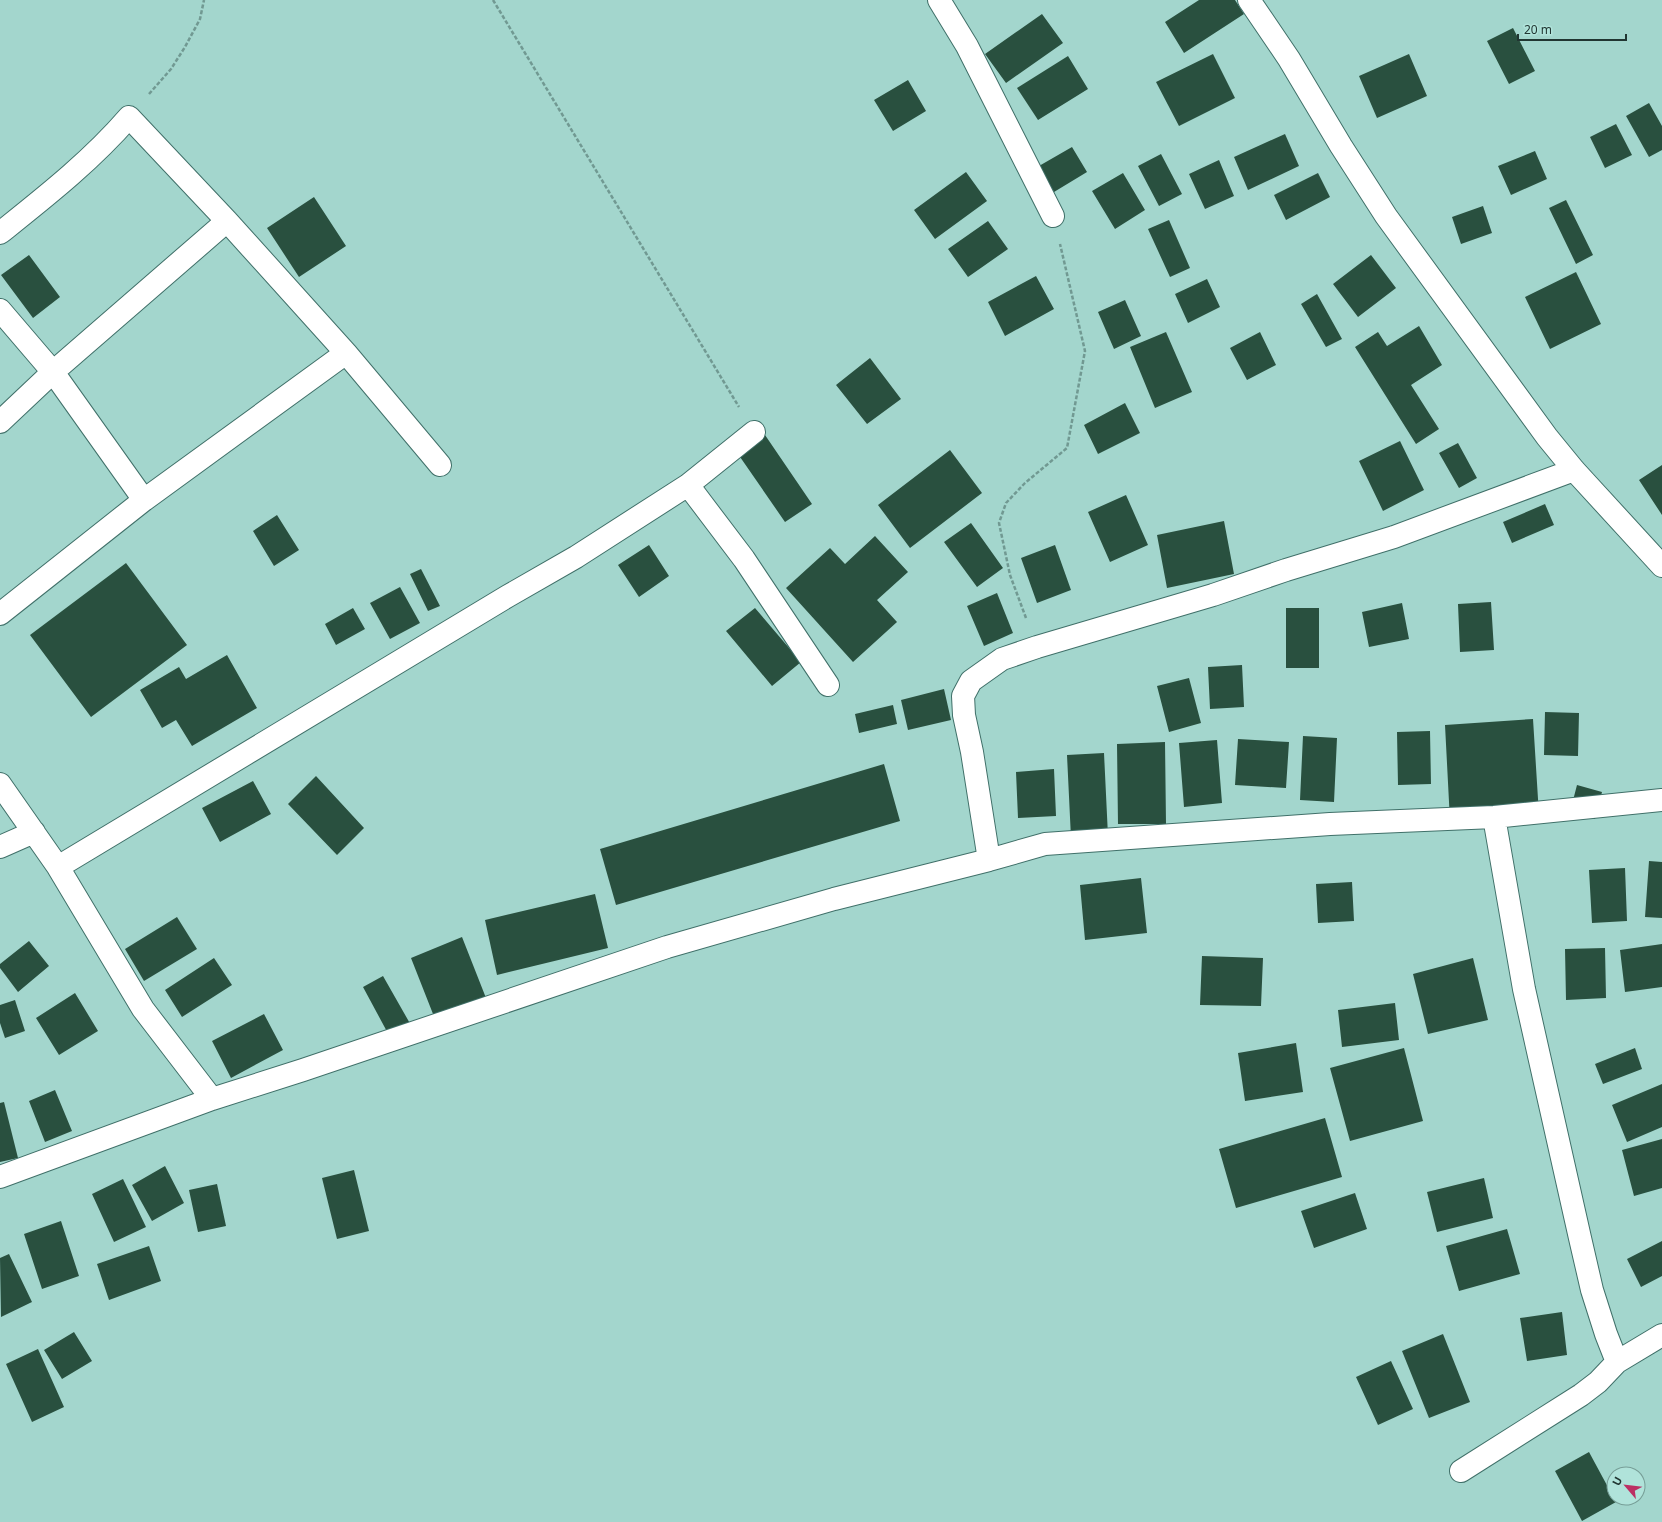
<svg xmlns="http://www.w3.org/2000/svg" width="1662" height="1522" font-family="'Noto Sans',sans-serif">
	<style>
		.building { fill: #29503f }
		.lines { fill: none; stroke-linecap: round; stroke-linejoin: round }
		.minor-casing { stroke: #407069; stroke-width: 24 }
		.path { stroke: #719992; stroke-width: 2.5; stroke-dasharray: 4 2; stroke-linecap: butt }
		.minor { stroke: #fff; stroke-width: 22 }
	</style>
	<rect width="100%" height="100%" fill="#a3d6cd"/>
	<path class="building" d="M1199 0H1235L1244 14 1184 53 1165 22Z
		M1042 14 1063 43 1006 83 985 54Z
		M1513 28 1535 71 1509 84 1487 41Z
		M1213 54 1235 98 1179 126 1156 82Z
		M1409 54 1427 96 1377 118 1359 76Z
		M1068 56 1088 89 1038 120 1017 88Z
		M908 80 926 111 893 131 874 100Z
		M1649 103 1662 126V150L1649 157 1626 116Z
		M1616 124 1632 155 1605 168 1590 137Z
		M1285 134 1299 166 1248 190 1234 157Z
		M1072 147 1087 172 1054 192 1039 166Z
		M1535 151 1547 179 1511 195 1498 166Z
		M1161 154 1182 194 1159 206 1138 166Z
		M1219 160 1234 196 1205 209 1189 174Z
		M966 172 987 201 935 239 914 210Z
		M1123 173 1145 210 1115 229 1092 191Z
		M1318 173 1330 197 1286 220 1274 195Z
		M314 197 346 246 299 277 267 228Z
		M1566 200 1593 255 1576 264 1549 208Z
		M1483 206 1492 233 1461 244 1452 217Z
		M1169 220 1190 268 1170 277 1148 229Z
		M988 221 1008 249 968 277 948 249Z
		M29 255 60 297 33 318 1 275Z
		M1371 255 1396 288 1358 317 1333 284Z
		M1576 272 1601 324 1550 349 1525 297Z
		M1036 276 1054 309 1005 336 988 302Z
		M1207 279 1220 307 1188 323 1175 294Z
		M1317 294 1342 339 1326 347 1301 304Z
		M1125 300 1141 336 1114 349 1098 312Z
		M1419 326 1442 365 1411 385 1439 429 1416 444 1355 347 1378 332 1387 346Z
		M1166 332 1192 392 1155 408 1130 347Z
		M1260 332 1276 365 1247 380 1230 348Z
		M870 358 901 399 867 424 836 385Z
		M1125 403 1140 433 1098 454 1084 425Z
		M765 435 812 504 785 522 738 454Z
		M1400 441 1424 490 1383 511 1359 461Z
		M1458 443 1477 478 1459 488 1439 453Z
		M950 450 982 493 910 548 878 505Z
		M1662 465V515L1639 480Z
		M1126 495 1148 545 1110 562 1088 512Z
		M1545 504 1554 525 1512 543 1503 522Z
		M277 515 299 550 274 566 253 531Z
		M1224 521 1234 574 1167 588 1157 535Z
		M971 523 1003 568 977 587 944 542Z
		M875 536 908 572 877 600 897 622 853 662 786 588 830 548 845 564Z
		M649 545 669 576 639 597 618 565Z
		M1055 545 1071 590 1037 603 1021 558Z
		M126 563 187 645 91 717 30 635Z
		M421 569 440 606 428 611 410 574Z
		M400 587 420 623 390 639 370 603Z
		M997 593 1013 633 984 646 967 606Z
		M1491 602 1494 650 1460 652 1458 604Z
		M1402 603 1409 639 1369 647 1362 612Z
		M353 608 365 629 336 645 325 624Z
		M755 608 801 662 772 686 726 631Z
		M1286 608H1319V668H1286Z
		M227 655 257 708 192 746 176 720 162 728 140 690 179 667 186 679Z
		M1242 665 1244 707 1210 709 1208 667Z
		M1189 678 1201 723 1169 732 1157 686Z
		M944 689 951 720 908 730 901 700Z
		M893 705 897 724 859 733 855 714Z
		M1545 712 1579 713 1578 756 1544 755Z
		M1533 719 1539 815 1450 821 1445 725Z
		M1430 731 1431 784 1398 785 1397 732Z
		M1303 736 1337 738 1334 802 1300 800Z
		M1238 739 1289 742 1286 788 1235 785Z
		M1217 740 1222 803 1184 807 1179 743Z
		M1165 742 1166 824H1118L1117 744Z
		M1104 753 1108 836 1071 838 1067 755Z
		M884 764 900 821 616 905 600 849Z
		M1054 769 1056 816 1018 818 1016 772Z
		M316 776 364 828 337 855 288 804Z
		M253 781 271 814 220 842 202 808Z
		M1577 785 1602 792 1595 819 1570 812Z
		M1649 861 1662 862V918L1645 917Z
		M1625 868 1627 921 1592 923 1589 870Z
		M1141 878 1147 933 1085 940 1080 885Z
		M1352 882 1354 921 1318 923 1316 884Z
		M595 894 608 948 497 975 485 920Z
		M177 917 197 949 144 981 125 949Z
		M462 937 486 998 435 1019 411 958Z
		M29 941 49 966 18 992 0 968V964Z
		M1662 944V987L1625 992 1620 950Z
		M1605 948 1606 998 1566 1000 1565 949Z
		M1202 956 1263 958 1261 1006 1200 1005Z
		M214 958 232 985 182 1017 165 990Z
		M1473 958 1488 1020 1428 1034 1413 974Z
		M383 976 412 1027 391 1039 363 987Z
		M75 993 98 1031 59 1055 36 1018Z
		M15 1000 25 1031 5 1038 0 1023V1005Z
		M1395 1003 1399 1040 1342 1047 1338 1010Z
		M264 1014 283 1050 231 1078 212 1041Z
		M1296 1043 1303 1092 1245 1101 1238 1053Z
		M1404 1048 1423 1121 1350 1141 1330 1068Z
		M1635 1048 1642 1069 1603 1084 1595 1064Z
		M1662 1084V1127L1627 1142 1612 1105Z
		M55 1090 72 1131 45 1142 29 1101Z
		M4 1102 18 1158 0 1162V1103Z
		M1325 1118 1342 1177 1236 1208 1219 1149Z
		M1662 1139V1188L1634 1196 1622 1150Z
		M165 1166 184 1203 152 1221 132 1185Z
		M354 1170 369 1231 337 1239 322 1178Z
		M1484 1178 1493 1218 1437 1232 1427 1192Z
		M123 1179 146 1227 114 1242 92 1194Z
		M217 1184 226 1226 198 1232 189 1190Z
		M1355 1193 1367 1229 1314 1248 1301 1211Z
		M61 1221 79 1276 42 1289 24 1234Z
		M1507 1229 1520 1274 1459 1291 1446 1246Z
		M1662 1241V1276L1641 1287 1627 1259Z
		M149 1246 161 1281 109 1300 97 1264Z
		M9 1254 32 1302 1 1317 0 1258Z
		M1562 1312 1567 1355 1527 1361 1520 1318Z
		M74 1332 92 1361 62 1379 44 1350Z
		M1443 1334 1470 1402 1429 1418 1402 1351Z
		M38 1349 64 1407 32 1422 6 1364Z
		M1391 1361 1413 1409 1378 1425 1356 1377Z
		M1589 1452 1616 1502 1582 1521 1555 1471Z"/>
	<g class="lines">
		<g class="minor-casing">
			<path id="minor" d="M939 0 967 46 1053 216
				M1249 0 1289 59 1341 146 1386 216 1547 437 1574 470 1662 566
				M0 233C45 197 91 161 129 117L227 221 346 353 440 465
				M0 310 53 372 144 500
				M0 422 53 372 227 221
				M688 485 754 432
				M0 614 144 500 346 353
				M0 784 58 867 143 1009 212 1099
				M1494 817 1524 989 1580 1238 1592 1290 1606 1334 1617 1362
				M0 847 34 832
				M989 860 972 752 964 715 963 696 971 681 1002 659 1037 647 1213 595 1286 570 1394 537 1574 470
				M58 867 508 596 576 557 688 485 744 559 828 685
				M0 1177 212 1099 303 1070 667 947 834 899 989 860 1045 844 1330 824 1494 817 1662 800
				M1461 1471 1581 1395 1598 1382 1617 1362 1662 1335"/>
		</g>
		<path class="path" d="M493 0 739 407
			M149 94 171 69 185 47 200 19 204 0
			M1026 618 1010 575 999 523 1006 503 1025 483 1067 448 1085 351 1060 244"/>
		<use href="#minor" class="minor"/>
	</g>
	<g transform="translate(1626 1486) rotate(298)"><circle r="19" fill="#b0e3da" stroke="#779e97"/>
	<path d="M0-3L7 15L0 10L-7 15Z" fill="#bc2f63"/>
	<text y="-6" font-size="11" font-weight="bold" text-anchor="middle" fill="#213632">U</text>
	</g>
	<path d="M1518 34v6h108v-6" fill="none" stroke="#213632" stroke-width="2"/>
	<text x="1524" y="34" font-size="12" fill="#213632" stroke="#b0e3da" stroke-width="3" paint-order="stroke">20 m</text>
</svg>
